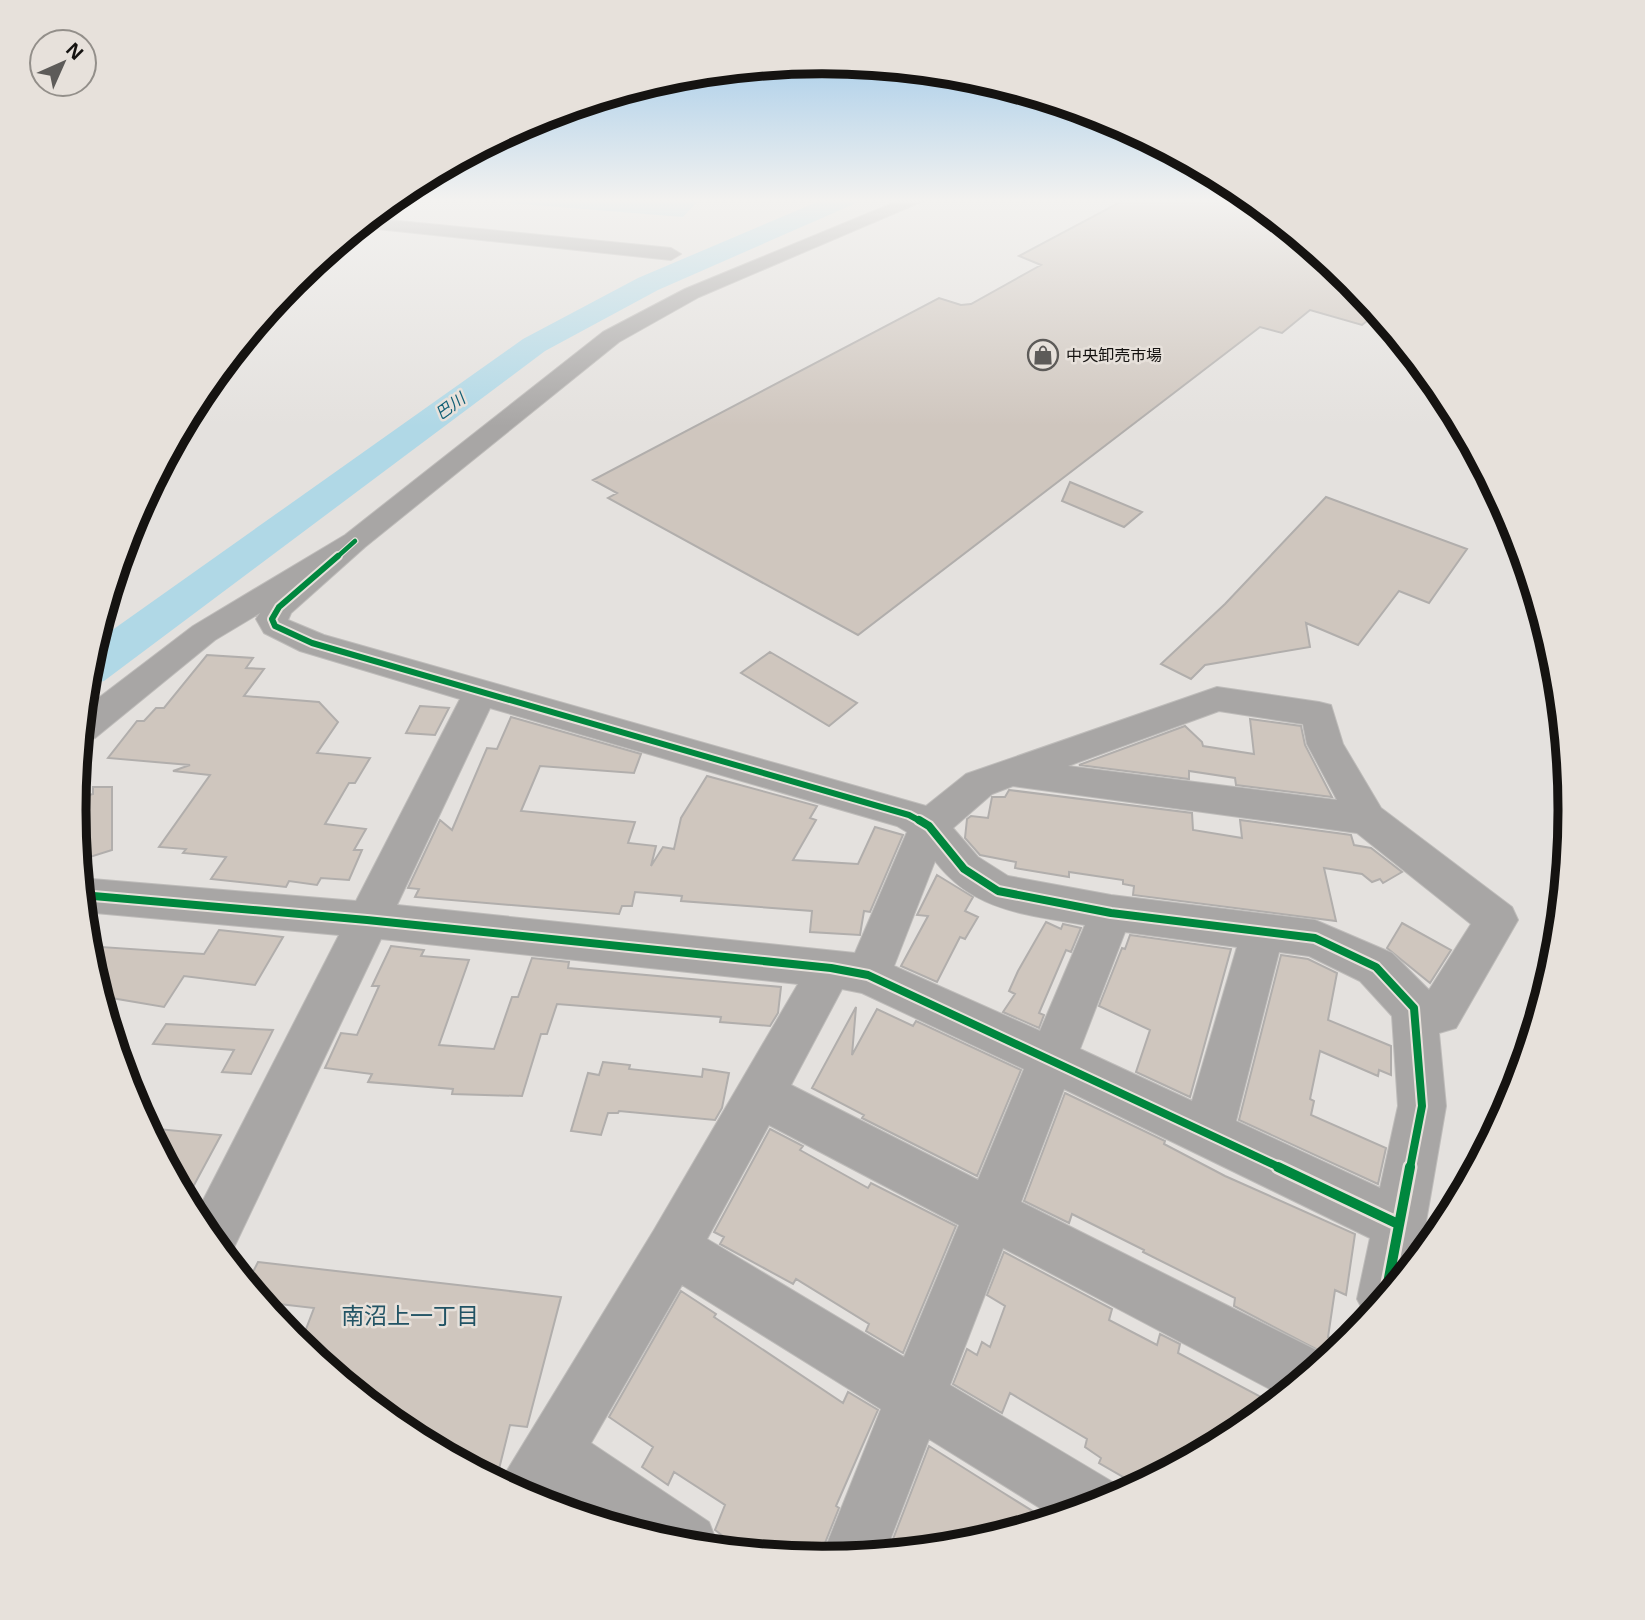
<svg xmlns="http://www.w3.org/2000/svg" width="1645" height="1620" font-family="'Open Sans','Noto Sans JP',sans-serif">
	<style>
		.water { fill: #b0d8e6 }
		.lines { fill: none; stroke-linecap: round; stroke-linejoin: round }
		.river { fill: #b0d8e6; fill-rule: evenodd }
		.building { fill: #cfc6be; stroke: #b1aeac; stroke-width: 2 }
		.minor-casing { stroke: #bebcba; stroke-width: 2 }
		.minor { fill: #a8a6a5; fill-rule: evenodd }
		.cycleway-far3-casing { stroke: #e7e1db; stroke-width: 7 }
		.cycleway-far2-casing { stroke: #e7e1db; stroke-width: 10 }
		.cycleway-far1-casing { stroke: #e7e1db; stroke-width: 12 }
		.cycleway-casing { stroke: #e7e1db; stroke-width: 15 }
		.cycleway-far3 { stroke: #00873e; stroke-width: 4.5 }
		.cycleway-far2 { stroke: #00873e; stroke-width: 6 }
		.cycleway-far1 { stroke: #00873e; stroke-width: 8 }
		.cycleway { stroke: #00873e; stroke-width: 10 }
		.labels { text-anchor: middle; stroke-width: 5; stroke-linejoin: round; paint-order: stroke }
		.far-poi-label { font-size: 16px; fill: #151311; stroke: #e7e1db; text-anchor: start }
		.far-water-label { font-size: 16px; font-style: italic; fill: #115f75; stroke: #e7e1db }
		.near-neighbourhood-label { font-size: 23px; fill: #215364; stroke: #e7e1db }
		.rim { fill: none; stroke: #151311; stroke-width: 9 }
	</style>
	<rect width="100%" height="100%" fill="#e4e1de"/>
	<path class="water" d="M513 199H700L683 217 509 203Z"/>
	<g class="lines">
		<path class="river" d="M824 199H858L854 204 658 290 545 351 104 681 86 685 94 643 523 339 638 278Z"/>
	</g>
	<path class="building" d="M1126 199H1239L1259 204 1352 281 1378 312 1362 325 1310 310 1282 333 1260 327 858 635 608 498 617 493 593 480 939 298 961 305 971 304 1041 265 1019 256Z
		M1070 482 1142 512 1124 527 1062 501Z
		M1326 497 1467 549 1429 603 1399 591 1358 645 1306 623 1310 647 1205 665 1191 679 1161 664 1225 604Z
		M770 652 857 703 829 726 741 673Z
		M207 655 253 658 246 668 264 669 244 696 319 702 338 722 317 753 370 758 355 783H349L325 824 366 829 354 850H362L349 880 321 878 317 885 289 881 286 887 211 879 226 857 183 853 186 849 159 847 210 775 173 771 190 765 108 758 137 721H144L156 708H164Z
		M420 706 449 708 435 735 406 733Z
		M511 717 641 754 634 773 540 766 521 811 635 822 628 843 656 846 651 866 663 847 674 849 681 818 707 776 817 806 810 818 816 820 793 860 858 864 875 827 903 835 870 912 864 911 860 935 810 932 812 911 681 901 682 896 635 892 632 906H622L619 914 415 897 419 889 408 888 440 820 452 830 487 748 497 749Z
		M1250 719 1301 726 1305 745 1332 797 1236 785 1235 778 1189 771V779L1079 765 1185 726 1202 742 1203 746 1254 754Z
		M93 787H112V850L90 857V851L78 855 74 810 75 799 93 794Z
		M1009 790 1192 813 1193 830 1242 838 1240 820 1351 835 1354 845 1371 848 1402 872 1383 883 1380 879 1372 882 1362 874 1324 868 1336 921 1133 895 1134 886 1123 884V880L1069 872V877L1015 868 1016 862 980 855 965 838 967 819 971 816 988 818 992 797H1005Z
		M937 875 973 897 965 911 978 917 965 939 960 937 937 982 901 966 928 916 917 915Z
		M1046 922 1061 929 1063 924 1081 928 1071 952 1066 950 1039 1013 1044 1015 1039 1028 1003 1012 1015 994 1009 991 1018 971Z
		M1402 923 1451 950 1430 983 1387 948Z
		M219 930 283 937 255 985 184 976 164 1007 100 996 87 946 204 954Z
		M1130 935 1231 949 1190 1097 1136 1072 1150 1030 1099 1006 1122 948 1125 949Z
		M391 946 424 950 421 956 469 960 439 1045 494 1049 512 997H518L532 958 569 962 568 968 781 987 778 1013 770 1026 720 1022 721 1017 557 1004 547 1034H541L522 1096 452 1094 453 1089 368 1082 372 1074 325 1068 341 1033 357 1035 379 986H372Z
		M1281 955 1308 959 1337 973 1328 1020 1391 1046V1075L1379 1070 1378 1076 1320 1051 1310 1099 1314 1101 1311 1115 1386 1148 1378 1184 1239 1120Z
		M856 1007 852 1055 877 1009 913 1026 916 1021 1021 1070 977 1176 862 1118 864 1115 812 1088Z
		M166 1024 273 1030 251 1074 222 1072 234 1050 153 1044Z
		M603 1062 630 1065 629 1069 702 1077 703 1069 729 1073 722 1108 715 1120 619 1111 618 1113H608L601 1135 571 1131 588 1073 599 1075Z
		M1065 1093 1165 1141 1164 1144 1225 1176 1355 1234 1346 1295 1335 1290 1328 1337 1333 1339 1331 1357 1234 1306 1235 1298 1143 1252 1144 1250 1072 1214 1069 1223 1024 1201Z
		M147 1128 221 1135 186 1200 166 1163Z
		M770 1129 803 1146 800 1150 868 1188 871 1183 956 1226 903 1353 866 1331 869 1324 796 1279 793 1284 720 1244 724 1237 714 1232Z
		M1004 1252 1112 1309 1109 1320 1157 1345 1160 1334 1180 1344 1178 1353 1274 1404 1238 1433 1139 1486 1099 1463 1101 1458 1085 1447 1087 1439 1010 1393 1002 1413 953 1384 967 1349 977 1355 982 1342 990 1347 1005 1306 987 1295Z
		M258 1262 561 1297 527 1427 510 1425 496 1481 406 1432 300 1345 314 1308 262 1302 247 1284Z
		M681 1291 716 1314 714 1317 843 1403 848 1392 878 1410 836 1506 839 1508 819 1558 743 1551 715 1530 725 1505 674 1472 668 1485 642 1467 653 1447 609 1417Z
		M929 1446 1002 1492 1047 1520 968 1544 888 1552Z"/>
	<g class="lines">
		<g class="minor-casing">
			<path id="minor" d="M903 199H928L699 297 619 342 365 547 291 613 288 620 324 635 926 806 966 774 1217 687 1319 702 1331 705 1343 744 1381 808 1512 907 1518 920 1456 1028 1439 1033 1446 1106 1420 1256 1368 1320 1357 1299 1370 1238 1064 1089 1021 1202 1328 1356 1283 1396 1003 1248 950 1385 1116 1484 1121 1495 1056 1518 929 1439 885 1553 821 1559 881 1409 682 1285 591 1443 709 1522 718 1545 717 1548 676 1544 595 1520 560 1495 553 1507 536 1502 500 1482 654 1230 798 984 381 939 228 1260 195 1216 339 935 84 912 80 878 356 901 460 699 300 651 264 633 256 619 260 613 215 640 95 738 82 742 84 709 193 626 345 535 603 332 685 289ZM490 708 897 826 907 832 855 953 397 905ZM1219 711 1303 724 1307 744 1337 800 1068 766ZM1013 786 1357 833 1471 924 1429 990 1392 953 1315 920 1111 895 1008 876 978 857 953 828 992 794ZM935 861C974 912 1026 914 1085 925L1040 1031 894 966ZM1125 932 1237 947 1192 1101 1080 1049ZM1279 952 1309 956 1360 981 1392 1016 1398 1106 1380 1188 1236 1121ZM842 989 862 993 1024 1069 978 1180 791 1085ZM769 1125 959 1225 904 1357 707 1239Z
				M369 218 671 248 681 254 671 260 358 227Z"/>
		</g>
		<use href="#minor" class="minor"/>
		<g class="cycleway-far3-casing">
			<path id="cycleway-far3" d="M336 558 355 541"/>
		</g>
		<g class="cycleway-far2-casing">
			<path id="cycleway-far2" d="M338 556 279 607 272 619 275 626 312 643 909 815 922 822"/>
		</g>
		<g class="cycleway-far1-casing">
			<path id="cycleway-far1" d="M919 820 929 826 964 869 998 891 1111 913 1315 938 1376 967 1414 1008 1422 1106 1410 1168
				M82 895 367 920 831 968 868 975 1281 1168"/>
		</g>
		<g class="cycleway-casing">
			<path id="cycleway" d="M1278 1167 1398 1224
				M1385 1299 1410 1167"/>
		</g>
		<use href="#cycleway-far3" class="cycleway-far3"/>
		<use href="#cycleway-far2" class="cycleway-far2"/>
		<use href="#cycleway-far1" class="cycleway-far1"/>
		<use href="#cycleway" class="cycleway"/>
	</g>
	<linearGradient id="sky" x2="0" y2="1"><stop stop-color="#91c2e7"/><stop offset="0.47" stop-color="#f3f2f0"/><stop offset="1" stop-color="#f3f2f0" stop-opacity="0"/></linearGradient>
	<rect width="1645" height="426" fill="url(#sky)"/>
	<defs>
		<g id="shop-ring" transform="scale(1.575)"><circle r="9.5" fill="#e7e1db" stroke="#5d5b59" stroke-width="1.5"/><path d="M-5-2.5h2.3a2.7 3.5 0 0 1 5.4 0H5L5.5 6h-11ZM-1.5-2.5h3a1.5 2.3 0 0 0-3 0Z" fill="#5d5b59"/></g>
	</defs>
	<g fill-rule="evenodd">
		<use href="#shop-ring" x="1043" y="355"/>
	</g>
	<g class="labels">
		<g class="far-poi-label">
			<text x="1066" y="361">中央卸売市場</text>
		</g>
		<g class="far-water-label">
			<text transform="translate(450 406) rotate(-36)" y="6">巴川</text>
		</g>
		<g class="near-neighbourhood-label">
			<text x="410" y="1324">南沼上一丁目</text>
		</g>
	</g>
	<path d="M0 0H1645V1620H0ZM86 810a736 736 0 1 1 1472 0a736 736 0 1 1-1472 0Z" fill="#e7e1db" fill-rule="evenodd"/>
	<path class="rim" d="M86 810a736 736 0 1 1 1472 0a736 736 0 1 1-1472 0Z"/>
	<g transform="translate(63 63) rotate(45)"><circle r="33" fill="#e7e1db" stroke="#938f8a" stroke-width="2"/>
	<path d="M0-5L12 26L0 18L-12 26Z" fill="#5d5b59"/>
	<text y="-10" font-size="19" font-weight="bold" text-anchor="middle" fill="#151311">N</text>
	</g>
</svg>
